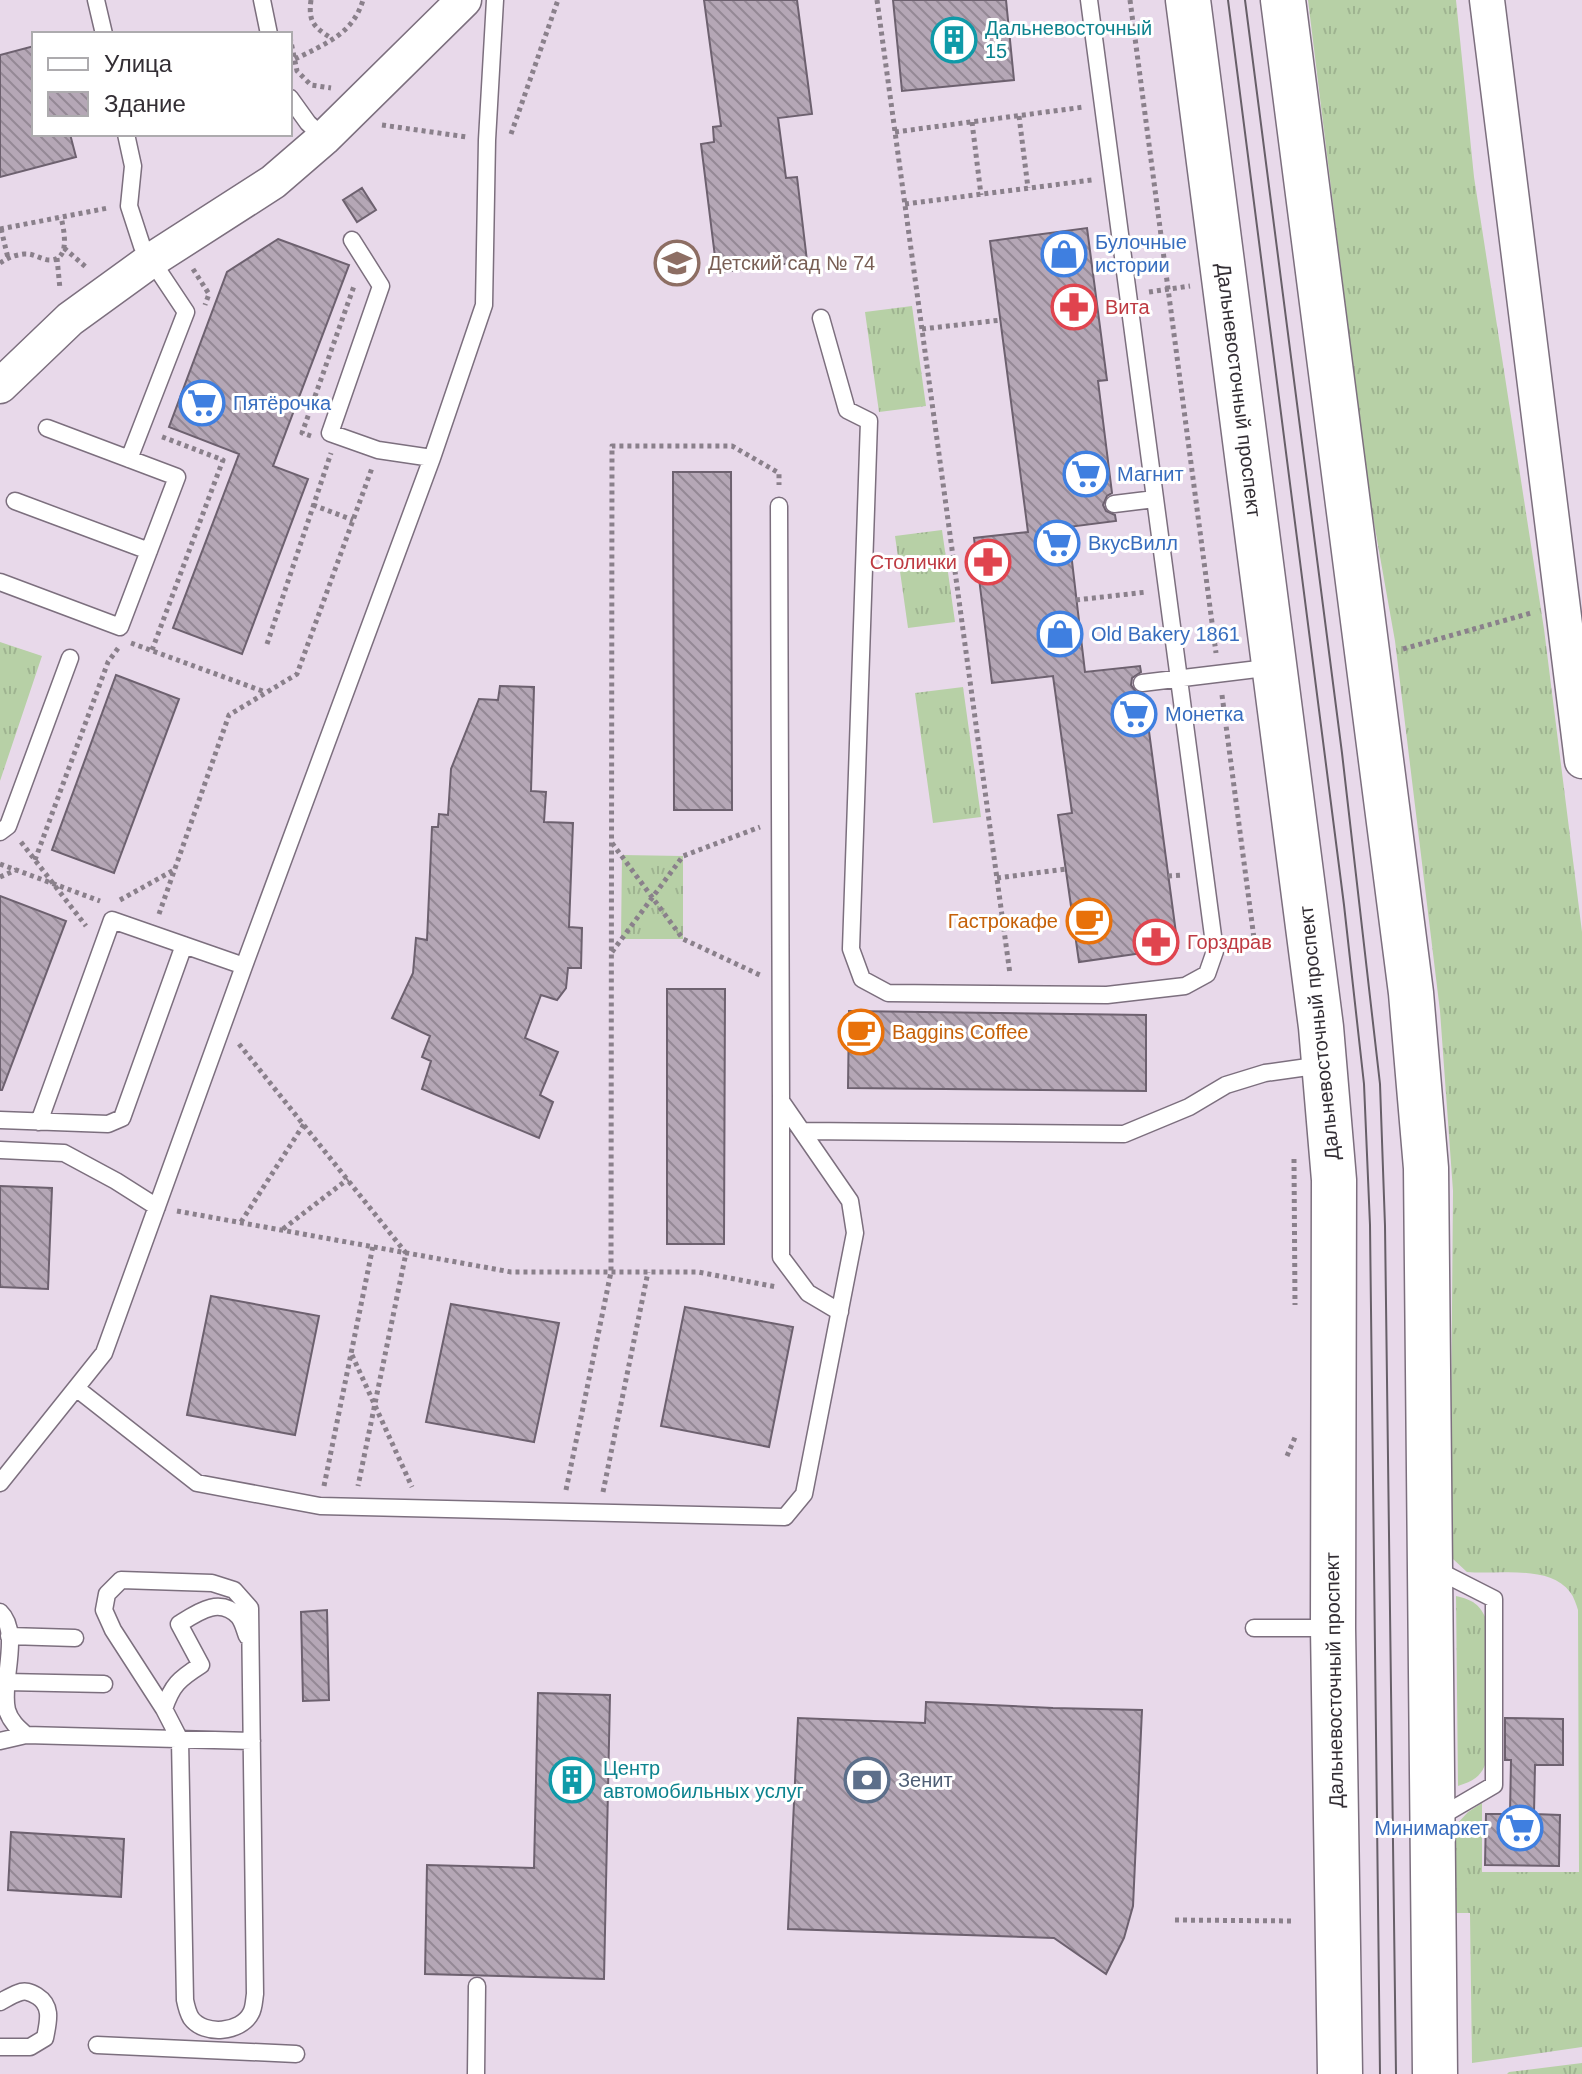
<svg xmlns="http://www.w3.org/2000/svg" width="1582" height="2074" font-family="Arial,sans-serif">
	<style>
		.grass { fill: url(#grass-tufts) }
		.building { fill: url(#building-back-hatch); stroke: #6d616f; stroke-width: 2 }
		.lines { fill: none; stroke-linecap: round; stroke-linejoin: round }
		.lane-casing { stroke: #7c6f7e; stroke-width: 19 }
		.street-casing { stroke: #7c6f7e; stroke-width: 37 }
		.secondary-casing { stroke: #7c6f7e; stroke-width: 47 }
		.path { stroke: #8a808b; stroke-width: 5; stroke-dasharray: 4 4; stroke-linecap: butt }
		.lane { stroke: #fff; stroke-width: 16 }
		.street { stroke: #fff; stroke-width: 34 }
		.secondary { stroke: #fff; stroke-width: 44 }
		.tram { stroke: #675f68; stroke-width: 2 }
		.labels { text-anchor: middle; stroke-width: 6; stroke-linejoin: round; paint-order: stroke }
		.culture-label { font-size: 20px; fill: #0d838f; stroke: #fff; text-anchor: start }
		.shop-label { font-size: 20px; fill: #366cbe; stroke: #fff; text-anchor: start }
		.education-label { font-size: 20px; fill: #785e54; stroke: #fff; text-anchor: start }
		.health-label { font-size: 20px; fill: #be3a42; stroke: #fff; text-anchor: start }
		.street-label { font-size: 20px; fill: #332e34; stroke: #fff }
		.food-label { font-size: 20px; fill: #c56008; stroke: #fff; text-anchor: end }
		.service-label { font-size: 20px; fill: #4e5e75; stroke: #fff; text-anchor: start }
	</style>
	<defs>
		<pattern id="grass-tufts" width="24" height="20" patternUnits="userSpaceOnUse" patternTransform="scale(2)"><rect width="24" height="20" fill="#b7d0a6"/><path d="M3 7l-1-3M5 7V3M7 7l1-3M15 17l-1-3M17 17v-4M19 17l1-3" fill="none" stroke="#9eb390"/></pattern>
		<pattern id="building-back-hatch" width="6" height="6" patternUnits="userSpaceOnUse" patternTransform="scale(2)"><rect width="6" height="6" fill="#b5a7b6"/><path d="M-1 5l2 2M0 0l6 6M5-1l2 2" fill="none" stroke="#948895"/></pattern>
	</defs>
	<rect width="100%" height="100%" fill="#e8d9ea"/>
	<path class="grass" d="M1308 0H1456L1474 177 1544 629 1582 932V2047L1472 2063 1470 1913H1456L1455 1826 1468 1812 1482 1803V1872H1579L1578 1610C1576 1604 1574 1597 1570 1592 1549 1564 1498 1575 1467 1572L1453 1559 1450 1540 1453 1191 1440 1011 1395 641 1368 489Z
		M912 306 926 406 879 412 865 312Z
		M942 530 955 622 908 628 895 536Z
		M0 642 42 656 0 781Z
		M963 687 981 817 933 823 915 693Z
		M622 855 683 856V939H621Z
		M1456 1596C1473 1600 1480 1604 1487 1621L1489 1753C1483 1774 1479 1779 1458 1786Z
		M1582 2063V2074H1507L1509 2072Z"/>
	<path class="building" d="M704 0H797L812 114 778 118 786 178 797 177 807 261 717 273 701 144 714 142 713 127 721 126Z
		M893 0H1006L1014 80 902 91Z
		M34 46V134H70L76 157 0 177V55Z
		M362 188 376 210 357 222 343 200Z
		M1087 228 1107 380 1098 381 1112 493 1107 496 1103 505 1106 511 1115 515 1116 521 1068 527 1085 672 1140 666 1141 672 1132 678 1131 685 1137 693 1144 694 1178 948 1079 962 1058 815 1072 813 1053 676 992 683 974 538 1028 532 990 241Z
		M278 239 349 265 273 466 308 479 242 654 173 628 239 454 169 427 227 272Z
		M673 472H731L732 810H674Z
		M116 675 179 699 114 873 52 850Z
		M500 686 534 687 531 791 546 792 544 822 573 823 569 927 582 928 581 968H568L566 988 557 1000 541 995 525 1038 558 1052 540 1095 553 1102 539 1138 422 1089 431 1061 422 1057 430 1036 392 1018 413 973 416 938 427 940 432 827H438L439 814 448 815 451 769 479 699 498 700Z
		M0 896 66 921 2 1090H0Z
		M667 989H725L724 1244H667Z
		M849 1011 1146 1015V1091L848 1088Z
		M0 1186 52 1188 48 1289 0 1287Z
		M211 1296 319 1316 295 1435 187 1415Z
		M451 1304 559 1323 534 1442 426 1422Z
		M685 1307 793 1327 769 1447 661 1426Z
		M327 1610 329 1700 303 1701 301 1612Z
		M538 1693 610 1695 604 1979 425 1974 427 1865 534 1868Z
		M926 1702 1053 1708 1142 1710 1133 1906 1124 1938 1106 1974 1054 1938 788 1929 798 1718 925 1723Z
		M1505 1718 1563 1719V1765H1535L1534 1814 1560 1815 1559 1866 1485 1865 1486 1814H1510L1511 1760H1505Z
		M11 1832 124 1839 121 1897 8 1890Z"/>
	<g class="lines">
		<g class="lane-casing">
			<path id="lane" d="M96 0 104 34
				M262 0 269 34
				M290 98 308 123 324 138
				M126 134 133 166 129 206 142 246 186 312 129 459
				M352 240 381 286 330 433 378 450 432 458
				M821 318 847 410 869 421 851 949 862 979 888 993 1107 995 1185 986 1207 974 1215 951 1089 0
				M15 501 149 551
				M1114 504 1155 499
				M0 582 120 627 177 477 47 428
				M1142 683 1274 667
				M0 832 8 826 70 658
				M781 1101V1257L808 1293 840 1312
				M0 1120 108 1124 122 1118 184 945
				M39 1122 112 920 244 966
				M802 1131 1124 1134 1189 1107 1226 1085 1265 1073 1322 1065
				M0 1150 64 1153 116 1181 157 1207
				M76 1388 197 1483 320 1506 785 1517 804 1494 855 1233 850 1201 781 1101 779 506
				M0 1483 104 1353 244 966 432 458 484 305 487 140 495 0
				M1433 1568 1494 1599V1785L1436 1819
				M121 1580 212 1583 234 1590 250 1608 255 1994C254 2000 254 2008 251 2013 241 2033 204 2036 191 2018 188 2013 186 2005 185 2000L180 1740 164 1709 113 1630 104 1610 107 1594Z
				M0 1612C22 1633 0 1683 7 1710 10 1721 18 1728 26 1735
				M1254 1628H1331
				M9 1636 75 1638
				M6 1682 104 1684
				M164 1709C172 1685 179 1679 201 1665L179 1624C198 1612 220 1596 239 1617 243 1622 245 1631 247 1636
				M0 1741 26 1735 252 1741
				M0 2002C6 1999 12 1995 18 1993 25 1990 30 1992 37 1996 53 2006 48 2022 45 2038L30 2047H0
				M97 2045 296 2054
				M476 2074 477 1986"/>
		</g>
		<g class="street-casing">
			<path id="street" d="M1487 0 1582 761
				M0 386 70 319 150 261 273 182 324 138 464 0"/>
		</g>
		<g class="secondary-casing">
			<path id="secondary" d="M1188 0 1321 1027 1334 1180 1333 1628 1340 2074
				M1283 0 1411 993 1426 1168 1435 2074"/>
		</g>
		<path class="path" d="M311 0C308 22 314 27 331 38
			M877 0 1010 974
			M1130 0 1216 653
			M290 37 297 71 311 85 331 88
			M295 59C325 44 353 34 363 0
			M1019 116 1028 188
			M972 122 981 195
			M382 125 467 137
			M895 132 1084 107
			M511 134 558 0
			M905 204 1092 180
			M0 229 108 208
			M1 229 8 258
			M64 248 87 268
			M57 258 60 289
			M0 263C7 258 15 255 24 254 33 253 40 259 49 260 71 261 64 230 61 217
			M193 269 209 294 205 305
			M1149 292 1190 286
			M922 329 1001 320
			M311 436 302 433 354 286
			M313 505 353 520
			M1076 600 1147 592
			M131 643 265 692
			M267 644 331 453
			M1403 649 1531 613 1532 615
			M152 650 223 460 160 436
			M1222 695 1255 946
			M21 842 86 926
			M612 843 683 939 762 976
			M35 860 108 662 119 647
			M0 864 100 901
			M1168 876 1183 875
			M0 877 16 870
			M997 878 1066 869
			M120 900 174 870
			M159 914 229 715 297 674 372 468
			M1236 949 1274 944
			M612 952 683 856 760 827
			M239 1044 406 1253 358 1486
			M1294 1159 1295 1305
			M177 1211 511 1272H698L777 1287
			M241 1222 304 1124
			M283 1229 348 1179
			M352 1355 412 1487
			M1287 1456 1296 1435
			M324 1486 373 1246
			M566 1490 611 1272 612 446H732L779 473V485
			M603 1492 648 1272
			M1175 1920 1295 1921"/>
		<use href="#lane" class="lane"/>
		<use href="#street" class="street"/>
		<use href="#secondary" class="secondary"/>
		<path class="tram" d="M1228 0 1344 905 1364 1084 1370 1225 1380 2074
			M1245 0 1342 753 1380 1084 1385 1226 1396 2074"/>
	</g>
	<defs>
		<g id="building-ring" transform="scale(2.3)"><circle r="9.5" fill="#fff" stroke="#0f9aa8" stroke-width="1.5"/><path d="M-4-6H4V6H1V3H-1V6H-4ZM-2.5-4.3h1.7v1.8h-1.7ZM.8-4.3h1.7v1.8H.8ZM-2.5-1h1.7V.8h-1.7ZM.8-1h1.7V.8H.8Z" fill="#0f9aa8"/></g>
		<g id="shop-ring" transform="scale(2.3)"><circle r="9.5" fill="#fff" stroke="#3f7fe0" stroke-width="1.5"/><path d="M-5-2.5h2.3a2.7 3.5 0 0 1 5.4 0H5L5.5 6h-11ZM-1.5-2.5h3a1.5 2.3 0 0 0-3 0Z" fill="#3f7fe0"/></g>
		<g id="school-ring" transform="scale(2.3)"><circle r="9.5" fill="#fff" stroke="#8d6e63" stroke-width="1.5"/><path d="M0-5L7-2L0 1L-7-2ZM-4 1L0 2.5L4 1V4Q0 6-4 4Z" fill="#8d6e63"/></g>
		<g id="pharmacy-ring" transform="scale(2.3)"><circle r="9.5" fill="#fff" stroke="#e0444e" stroke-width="1.5"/><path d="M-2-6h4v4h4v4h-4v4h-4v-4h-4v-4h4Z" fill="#e0444e"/></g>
		<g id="supermarket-ring" transform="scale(2.3)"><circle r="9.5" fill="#fff" stroke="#3f7fe0" stroke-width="1.5"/><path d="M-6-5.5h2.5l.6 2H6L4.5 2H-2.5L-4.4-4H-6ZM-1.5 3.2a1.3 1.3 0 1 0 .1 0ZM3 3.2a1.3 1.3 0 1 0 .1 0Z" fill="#3f7fe0"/></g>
		<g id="cafe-ring" transform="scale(2.3)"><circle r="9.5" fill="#fff" stroke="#e8710a" stroke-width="1.5"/><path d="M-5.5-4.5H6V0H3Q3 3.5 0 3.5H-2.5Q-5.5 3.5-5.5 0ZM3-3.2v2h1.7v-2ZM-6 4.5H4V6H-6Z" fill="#e8710a"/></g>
		<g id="bank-ring" transform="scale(2.3)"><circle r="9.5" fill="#fff" stroke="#5c6f8a" stroke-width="1.5"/><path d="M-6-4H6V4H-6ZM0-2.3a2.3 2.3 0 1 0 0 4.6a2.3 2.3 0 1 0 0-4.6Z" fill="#5c6f8a"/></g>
	</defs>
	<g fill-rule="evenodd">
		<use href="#building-ring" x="954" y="40"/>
		<use href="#shop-ring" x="1064" y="254"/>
		<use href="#school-ring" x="677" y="263"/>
		<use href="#pharmacy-ring" x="1074" y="307"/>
		<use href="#supermarket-ring" x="202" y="403"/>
		<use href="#supermarket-ring" x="1086" y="474"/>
		<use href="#supermarket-ring" x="1057" y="543"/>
		<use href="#pharmacy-ring" x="988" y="562"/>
		<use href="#shop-ring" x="1060" y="634"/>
		<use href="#supermarket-ring" x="1134" y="714"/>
		<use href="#cafe-ring" x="1089" y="921"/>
		<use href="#pharmacy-ring" x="1156" y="942"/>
		<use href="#cafe-ring" x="861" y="1032"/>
		<use href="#building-ring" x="572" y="1780"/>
		<use href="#bank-ring" x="867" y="1780"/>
		<use href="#supermarket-ring" x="1520" y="1828"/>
	</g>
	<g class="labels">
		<g class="culture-label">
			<text x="985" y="35">Дальневосточный<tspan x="985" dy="23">15</tspan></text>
			<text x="603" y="1775">Центр<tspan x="603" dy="23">автомобильных услуг</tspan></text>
		</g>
		<g class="shop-label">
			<text x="1095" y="249">Булочные<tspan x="1095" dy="23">истории</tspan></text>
			<text x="233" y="410">Пятёрочка</text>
			<text x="1117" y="481">Магнит</text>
			<text x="1088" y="550">ВкусВилл</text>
			<text x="1091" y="641">Old Bakery 1861</text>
			<text x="1165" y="721">Монетка</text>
			<text x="1489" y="1835" text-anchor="end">Минимаркет</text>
		</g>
		<g class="education-label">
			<text x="708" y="270">Детский сад № 74</text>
		</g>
		<g class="health-label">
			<text x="1105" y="314">Вита</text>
			<text x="957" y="569" text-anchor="end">Столички</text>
			<text x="1187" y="949">Горздрав</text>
		</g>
		<g class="street-label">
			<text transform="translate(1239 390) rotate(83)" y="7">Дальневосточный проспект</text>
			<text transform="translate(1319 1033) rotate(-96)" y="7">Дальневосточный проспект</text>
			<text transform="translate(1334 1680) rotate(-91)" y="7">Дальневосточный проспект</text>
		</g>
		<g class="food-label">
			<text x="1058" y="928">Гастрокафе</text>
			<text x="892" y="1039" text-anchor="start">Baggins Coffee</text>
		</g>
		<g class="service-label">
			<text x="898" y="1787">Зенит</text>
		</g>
	</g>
	<rect x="32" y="32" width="260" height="104" fill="#ffffff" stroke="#adabae" stroke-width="2"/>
	<rect x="48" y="58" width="40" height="12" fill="#ffffff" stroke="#adabae" stroke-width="2"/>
	<text x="104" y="72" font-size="24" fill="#332e34">Улица</text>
	<rect x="48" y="92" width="40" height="24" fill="url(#building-back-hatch)" stroke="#adabae" stroke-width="2"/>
	<text x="104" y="112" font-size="24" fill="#332e34">Здание</text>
</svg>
